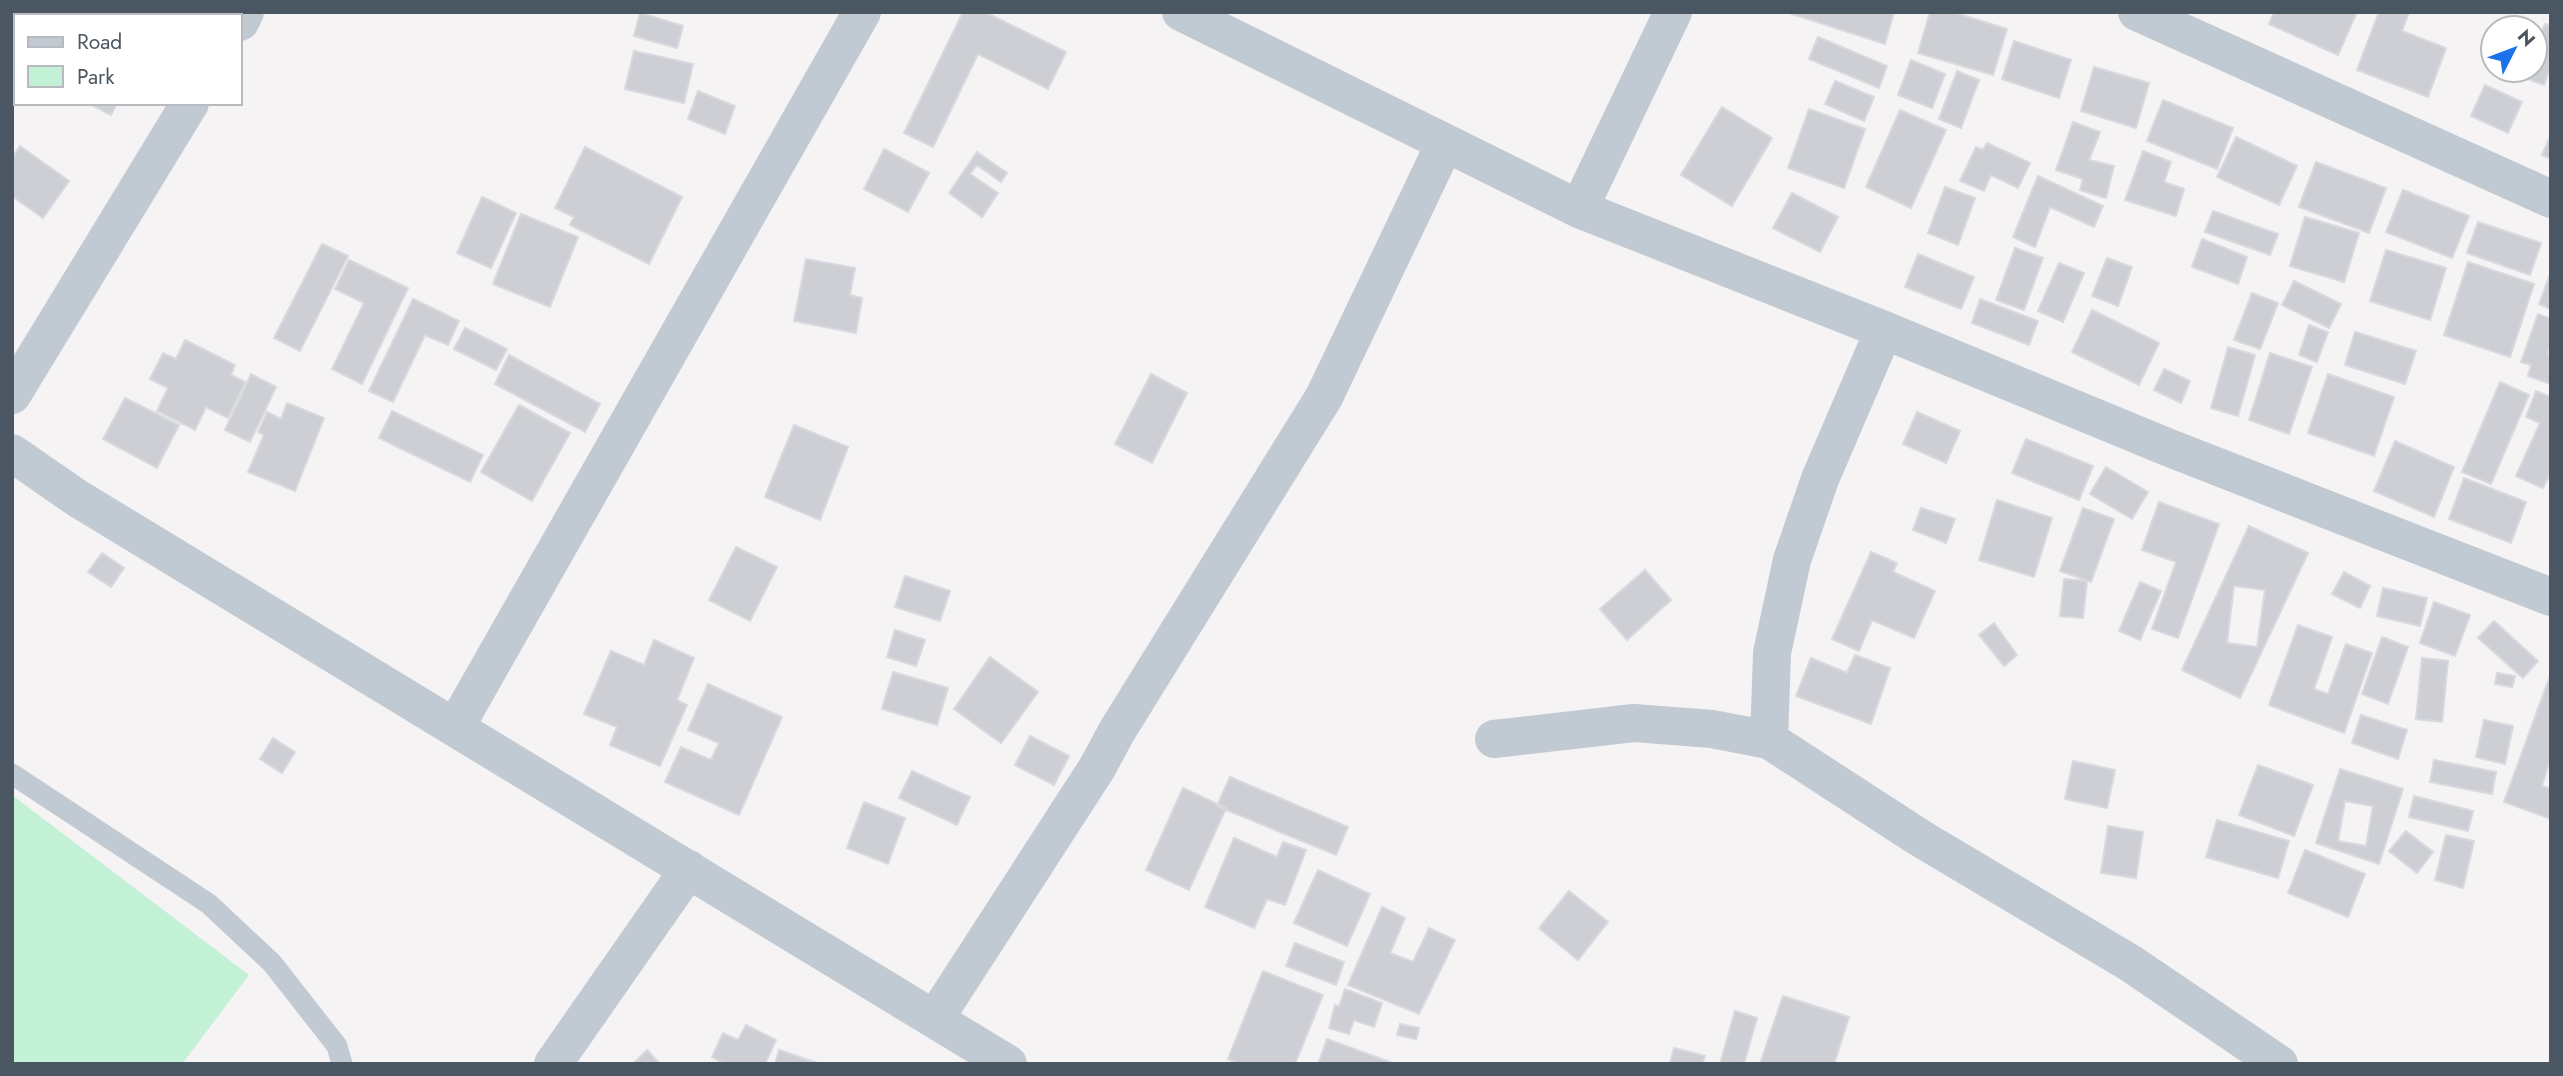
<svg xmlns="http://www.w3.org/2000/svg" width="2563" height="1076" font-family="Jost,sans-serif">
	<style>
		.green { fill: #c3f1d5 }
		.building { fill: #cdcfd5; stroke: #d7d9de; stroke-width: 2; fill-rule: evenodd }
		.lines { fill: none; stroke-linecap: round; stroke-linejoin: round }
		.service { stroke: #c1cad2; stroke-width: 21 }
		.minor { stroke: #c1cad2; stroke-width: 38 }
		.tertiary { stroke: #c1cad2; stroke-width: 38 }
	</style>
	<rect width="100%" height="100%" fill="#f5f3f3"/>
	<path class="green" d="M12 795 249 975 182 1064H12Z"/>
	<path class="building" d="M12 12H41L39 16H16V41L12 39Z
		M963 12H985L1066 52 1048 89 978 54 933 147 904 133Z
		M1786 12H1894L1885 44Z
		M1930 12H1952L2007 29 1993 75 1918 53Z
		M2274 12H2357L2338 55 2269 24Z
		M2379 12H2409L2402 31 2446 48 2428 97 2357 70Z
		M640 13 683 26 677 48 634 36Z
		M2545 24 2551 26V66L2544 85 2525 78 2528 70H2535V51Z
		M1818 37 1887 66 1879 88 1809 59Z
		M2014 41 2071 60 2059 98 2002 79Z
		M634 51 693 64 684 103 625 89Z
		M1911 60 1945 74 1932 108 1898 95Z
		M2094 67 2149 83 2136 128 2081 111Z
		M1957 71 1979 80 1961 128 1939 119Z
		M1835 81 1874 97 1864 121 1825 104Z
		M2485 85 2522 102 2508 133 2471 116Z
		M698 91 735 106 725 134 688 119Z
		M2163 100 2233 128 2217 169 2147 141Z
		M88 103H117L111 115Z
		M1722 107 1772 138 1732 206 1681 175Z
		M1809 109 1865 129 1844 188 1788 168Z
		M1900 110 1946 130 1911 208 1866 187Z
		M2073 122 2100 132 2089 160 2114 166 2106 198 2080 190 2083 179 2056 170Z
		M2551 135V159L2542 155Z
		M2236 137 2297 166 2279 205 2217 177Z
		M1987 143 2030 163 2018 188 1991 175 1984 191 1960 181 1976 147 1983 150Z
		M20 146 69 181 43 218 12 196V158Z
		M585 147 682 197 649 264 570 225 574 217 555 208Z
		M884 149 929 173 908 212 864 189Z
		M2143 151 2171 162 2164 182 2184 189 2176 216 2125 200Z
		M977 152 1007 173 1001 182 977 165 970 174 998 193 982 217 949 193Z
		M2316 162 2386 188 2369 233 2299 207Z
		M2038 176 2103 206 2094 227 2050 207 2035 247 2013 237Z
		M1945 187 1975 198 1958 245 1928 233Z
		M2403 190 2469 216 2452 258 2386 232Z
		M1792 193 1838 217 1820 252 1773 228Z
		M482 197 516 213 491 268 457 253Z
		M2213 211 2278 234 2270 255 2205 232Z
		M521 214 578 237 550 307 493 284Z
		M2305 217 2359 233 2344 282 2290 266Z
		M2478 222 2541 243 2530 275 2467 253Z
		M2202 239 2247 257 2238 284 2192 267Z
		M322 244 348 256 300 351 274 338Z
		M2015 248 2043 258 2024 310 1996 300Z
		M2386 250 2446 268 2430 320 2370 301Z
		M1918 254 1974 277 1961 309 1905 287Z
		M2107 258 2132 267 2118 306 2092 296Z
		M806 259 855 268 850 295 862 298 856 333 794 321Z
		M349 260 408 288 362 384 332 369 364 303 335 289Z
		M2468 262 2534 284 2510 357 2444 335Z
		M2059 263 2084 273 2063 322 2038 311Z
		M2551 272V309L2539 304Z
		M2294 281 2341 304 2329 328 2282 305Z
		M2252 293 2278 303 2260 349 2234 340Z
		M413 299 459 321 448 345 425 335 393 402 369 391Z
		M1980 299 2038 321 2029 345 1972 323Z
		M2092 310 2159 343 2139 385 2072 352Z
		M2538 314 2551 319V344L2547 354 2551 355V384L2528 376 2531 365 2521 362Z
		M2309 325 2328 332 2317 362 2299 355Z
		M465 328 507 349 496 370 454 349Z
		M2355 332 2416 351 2405 384 2345 365Z
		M185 340 235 365 231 375 245 382 228 418 206 407 195 430 157 411 168 388 150 379 163 353 176 359Z
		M2228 347 2255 355 2238 416 2211 408Z
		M2270 353 2312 367 2289 434 2249 420Z
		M509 355 600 404 585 432 495 384Z
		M2164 369 2190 381 2181 403 2154 390Z
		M251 374 276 387 250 442 225 430Z
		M1151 374 1187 393 1152 463 1115 444Z
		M2328 374 2394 397 2374 456 2308 433Z
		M2500 382 2529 395 2491 484 2462 472Z
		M2536 391 2551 397V472L2543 488 2516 476 2540 423 2526 417Z
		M125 398 179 425 157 468 103 439Z
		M287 403 324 418 295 491 248 472 264 435 258 432 267 412 281 419Z
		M519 405 570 433 532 501 481 472Z
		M392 411 483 455 470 482 379 438Z
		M1917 412 1960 431 1946 463 1903 444Z
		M794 425 848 447 820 520 765 497Z
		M2026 439 2093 466 2079 500 2012 473Z
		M2395 441 2454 467 2434 517 2374 491Z
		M2106 467 2148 492 2132 519 2090 494Z
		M2464 478 2526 502 2511 543 2449 519Z
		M1997 500 2052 518 2034 577 1979 560Z
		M2159 502 2219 524 2178 638 2152 629 2176 562 2142 550Z
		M1921 508 1955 519 1946 543 1913 530Z
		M2083 508 2114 519 2091 582 2060 571Z
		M2249 526 2308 553 2240 698 2182 670ZM2234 586 2265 590 2257 647 2227 643Z
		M736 547 777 567 750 621 709 600Z
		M1871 552 1897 563 1893 572 1935 591 1914 638 1872 620 1859 651 1832 639Z
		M102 553 124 568 111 587 88 572Z
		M1645 570 1671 600 1627 640 1600 609Z
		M2344 572 2370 586 2360 608 2332 594Z
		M905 576 950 591 940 621 895 607Z
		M2064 579 2087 581 2083 618 2060 616Z
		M2140 582 2161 591 2140 640 2119 631Z
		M2383 588 2427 598 2420 626 2377 616Z
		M2434 602 2470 615 2455 656 2420 643Z
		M2494 621 2538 661 2523 678 2478 638Z
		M1994 623 2017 655 2004 666 1979 635Z
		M2298 625 2332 637 2314 689 2328 694 2346 644 2372 653 2344 733 2269 705Z
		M895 630 925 640 916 666 887 657Z
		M2382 637 2408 647 2388 704 2362 694Z
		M654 640 694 658 677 700 687 705 660 766 610 745 617 727 584 714 611 651 644 665Z
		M1855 655 1890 668 1871 724 1796 696 1811 658 1847 673Z
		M990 657 1038 692 1001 743 954 709Z
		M2422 658 2448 661 2442 722 2416 719Z
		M893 672 948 688 937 725 882 709Z
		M2497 673 2515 676 2512 687 2495 684Z
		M2551 673V757L2542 786 2551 789V819L2504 802Z
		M708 684 782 717 739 815 665 782 681 747 711 760 719 743 688 730Z
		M2361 715 2407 730 2398 759 2352 743Z
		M2484 720 2513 726 2505 764 2476 757Z
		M1030 736 1069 756 1054 785 1015 765Z
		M273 738 295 752 282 773 260 759Z
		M2434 760 2496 772 2492 794 2430 782Z
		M2073 761 2115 770 2107 808 2065 799Z
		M2258 765 2313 785 2294 836 2239 815Z
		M2340 769 2403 789 2379 864 2316 843ZM2345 801 2373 806 2366 846 2338 841Z
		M912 771 970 797 957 825 899 798Z
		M1230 777 1348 827 1336 855 1217 806Z
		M1183 788 1226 808 1189 890 1146 870Z
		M2414 796 2473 811 2468 831 2409 817Z
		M864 802 905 818 888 864 847 848Z
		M2217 820 2289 841 2278 878 2206 857Z
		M2108 826 2143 832 2136 878 2101 873Z
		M2406 831 2433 852 2417 873 2389 851Z
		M2446 835 2474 841 2463 888 2435 880Z
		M1234 838 1277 857 1283 842 1306 850 1285 905 1267 899 1254 928 1205 907Z
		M2305 850 2365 874 2348 917 2288 893Z
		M1318 870 1370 894 1347 946 1294 923Z
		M1569 891 1608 922 1578 960 1539 928Z
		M1382 907 1405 918 1390 953 1413 962 1429 928 1455 940 1419 1014 1348 985Z
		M1295 943 1344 962 1336 985 1286 966Z
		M1263 971 1323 995 1295 1064H1239L1228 1059Z
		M1345 989 1382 1003 1374 1027 1354 1020 1349 1034 1329 1028 1335 1005 1339 1007Z
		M1783 996 1849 1017 1834 1064H1760Z
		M1735 1011 1757 1018 1744 1064H1720Z
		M1400 1024 1419 1028 1416 1039 1397 1035Z
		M746 1025 776 1040 765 1064H725L712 1057 723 1033 738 1040Z
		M1327 1039 1390 1062 1389 1064H1318Z
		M1674 1048 1705 1056 1702 1064H1670Z
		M647 1050 660 1064H633Z
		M779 1050 820 1064H775Z"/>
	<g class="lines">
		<path class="service" d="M12 774 209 904 272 963 337 1046 342 1064"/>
		<path class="minor" d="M2137 12 2551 199
			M1579 209 1673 12
			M12 453 77 498 1008 1064
			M456 726 862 12
			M1494 739 1634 723 1712 729 1769 740 1920 838 2130 963 2279 1064
			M1769 740 1772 653 1792 560 1820 479 1884 330
			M936 1017 1097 768 1117 731 1324 397 1444 145
			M553 1064 689 869"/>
		<path class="tertiary" d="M1181 12 1579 209 1884 330 2167 447 2551 597
			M240 22 245 12
			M12 395 190 103"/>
	</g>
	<rect width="2563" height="1076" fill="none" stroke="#4a5661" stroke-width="28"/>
	<rect x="14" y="14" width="228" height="91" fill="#ffffff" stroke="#b7bbc0" stroke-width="2"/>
	<rect x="28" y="37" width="35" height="10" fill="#c1cad2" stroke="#b7bbc0" stroke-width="2"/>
	<text x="77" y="49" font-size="21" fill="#4a5661">Road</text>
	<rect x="28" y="66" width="35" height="21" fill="#c3f1d5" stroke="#b7bbc0" stroke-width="2"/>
	<text x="77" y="84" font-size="21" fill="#4a5661">Park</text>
	<g transform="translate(2514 49) rotate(48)"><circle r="33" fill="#ffffff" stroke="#b7bbc0" stroke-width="2"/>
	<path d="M0-5L12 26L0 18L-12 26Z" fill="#1a73e8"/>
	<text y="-10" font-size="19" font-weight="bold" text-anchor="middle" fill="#4a5661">N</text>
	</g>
</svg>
